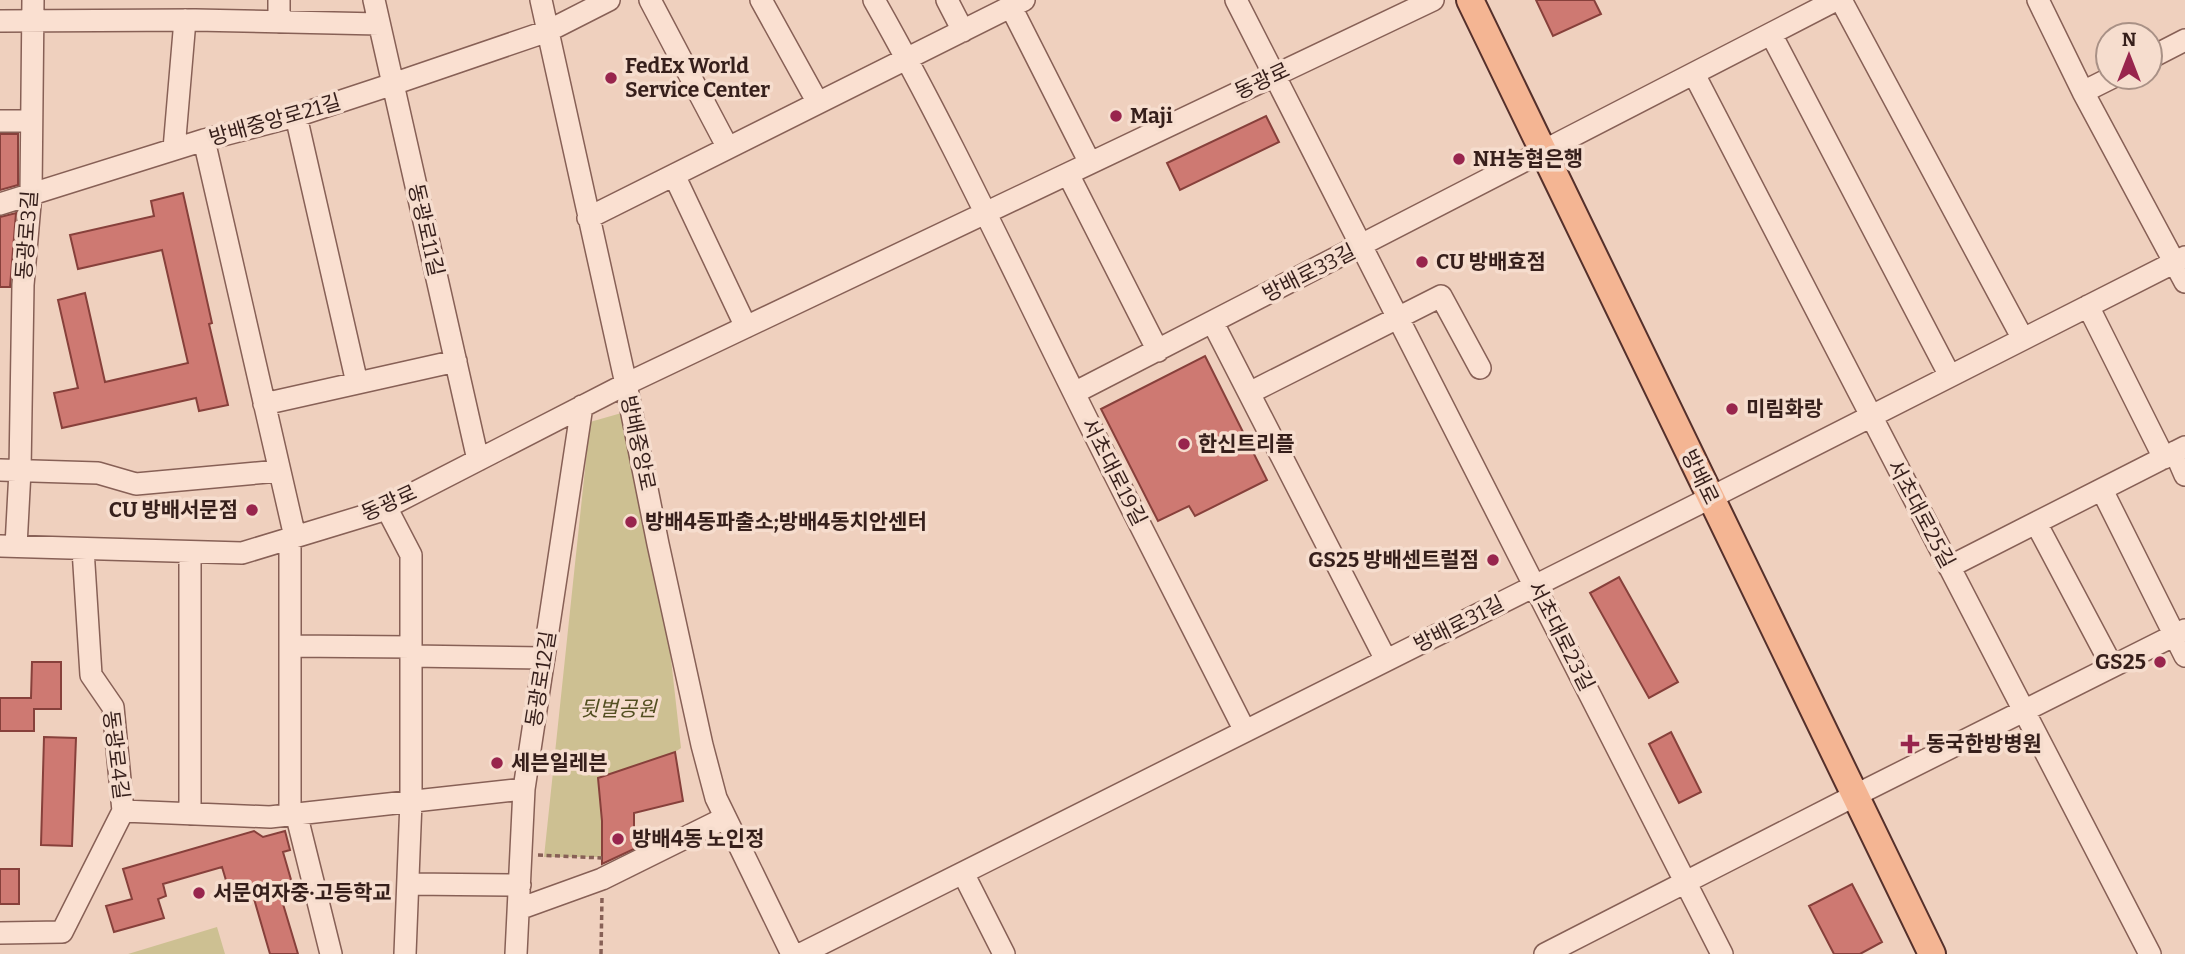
<svg xmlns="http://www.w3.org/2000/svg" width="2185" height="954" font-family="Bitter,'Noto Sans KR',serif">
	<style>
		.green { fill: #cdc092 }
		.building { fill: #ce7972; stroke: #87403b; stroke-width: 2 }
		.lines { fill: none; stroke-linecap: round; stroke-linejoin: round }
		.minor-casing { stroke: #876056; stroke-width: 24 }
		.major-casing { stroke: #55302b; stroke-width: 30 }
		.path { stroke: #876056; stroke-width: 3.5; stroke-dasharray: 5 3.5; stroke-linecap: butt }
		.minor { stroke: #fae0d1; stroke-width: 21 }
		.major { stroke: #f4b593; stroke-width: 26 }
		.poi-dot { fill: #98254d; stroke: #f6ddce; stroke-width: 2.5 }
		.labels { text-anchor: middle; stroke-width: 7; stroke-linejoin: round; paint-order: stroke }
		.poi-label { font-size: 21px; font-weight: bold; fill: #361f1b; stroke: #f6ddce; text-anchor: start }
		.street-label { font-size: 21px; fill: #361f1b; stroke: #f6ddce }
		.park-label { font-size: 21px; font-style: italic; fill: #534f21; stroke: #f6ddce }
	</style>
	<rect width="100%" height="100%" fill="#efd0be"/>
	<path class="green" d="M632 410 658 544 681 748 675 752 598 778 602 821V857H544L590 422Z
		M217 927 225 954H128Z"/>
	<path class="building" d="M1536 0H1594L1601 14 1553 36Z
		M1266 116 1279 142 1180 190 1167 163Z
		M0 134H18V185L0 190Z
		M183 193 212 323 209 324 228 405 199 411 196 398 62 428 54 393 78 388 58 300 85 293 105 382 188 363 162 250 78 269 70 235 154 216 151 201Z
		M16 213 10 287H0V217Z
		M1205 356 1267 480 1195 516 1189 506 1158 521 1101 409Z
		M1619 577 1678 682 1649 698 1590 593Z
		M32 662H61V709H34V731H0V698H31Z
		M1671 732 1701 792 1679 803 1649 744Z
		M44 737 76 738 72 846 41 845Z
		M675 752 683 801 634 813V849L602 864V821L598 778Z
		M254 831 263 837 285 831 290 850 283 852 294 890 280 894 298 954H270L252 892 231 897 222 867 163 884 166 896 158 899 164 918 114 932 106 906 132 899 123 869Z
		M0 869H19V904H0Z
		M1852 884 1882 942 1860 954H1834L1809 906Z"/>
	<g class="lines">
		<g class="minor-casing">
			<path id="minor" d="M374 0 478 460
				M541 0 626 384 658 544 702 745 716 798 792 954
				M650 0 728 148
				M761 0 818 103
				M874 0C946 127 1008 260 1073 391 1129 505 1188 618 1245 731
				M947 0 963 31
				M1236 0 1722 954
				M1841 0 2023 339
				M2038 0 2083 92 2185 282
				M1011 7 1090 163
				M0 21 195 20 379 24
				M279 22V0
				M1771 34 1950 376
				M2150 58 2185 40
				M1694 74 2150 954
				M2083 92 2113 77
				M296 116 357 383
				M0 121H31
				M204 140 295 537
				M174 149 185 20
				M1068 174 1158 351
				M674 175 746 327
				M0 204 204 140 296 116 393 84 548 31 609 0
				M588 218 1024 0
				M2088 306 2164 458
				M1213 323 1386 660
				M1074 393 1836 0
				M1249 393 1441 296 1480 368
				M264 404 456 361
				M2175 452 2185 475
				M0 470 98 473 136 484 279 471
				M2102 490 2185 656
				M386 507 411 555V801L405 954
				M2036 523 2112 666
				M0 546 242 553 377 512 626 384 1433 0
				M16 546 20 471 23 285 31 193 33 0
				M190 553V814
				M1949 567 2185 447
				M290 646 411 647
				M411 656 544 658
				M123 811 270 817 524 789
				M296 813 331 954
				M290 814V538
				M963 873 1004 954
				M408 884 520 885
				M519 909 602 879 725 818
				M0 933 62 932 123 811 113 707 91 675 83 549
				M516 954 524 789 582 406
				M801 954 1710 498 2185 257
				M1545 954 1854 796 2185 630"/>
		</g>
		<g class="major-casing">
			<path id="major" d="M1470 0 1932 954"/>
		</g>
		<path class="path" d="M538 855 602 858
			M601 954 602 897"/>
		<use href="#minor" class="minor"/>
		<use href="#major" class="major"/>
	</g>
	<g class="poi-dot">
		<circle cx="611" cy="78" r="7"/>
		<circle cx="1116" cy="116" r="7"/>
		<circle cx="1459" cy="159" r="7"/>
		<circle cx="1422" cy="262" r="7"/>
		<circle cx="1732" cy="409" r="7"/>
		<circle cx="1184" cy="444" r="7"/>
		<circle cx="252" cy="510" r="7"/>
		<circle cx="631" cy="522" r="7"/>
		<circle cx="1493" cy="560" r="7"/>
		<circle cx="2160" cy="662" r="7"/>
		<path d="M1906.5 733.5h7v7h7v7h-7v7h-7v-7h-7v-7h7z"/>
		<circle cx="497" cy="763" r="7"/>
		<circle cx="618" cy="839" r="7"/>
		<circle cx="199" cy="893" r="7"/>
	</g>
	<g class="labels">
		<g class="poi-label">
			<text x="625" y="73">FedEx World<tspan x="625" dy="24">Service Center</tspan></text>
			<text x="1130" y="123">Maji</text>
			<text x="1473" y="166">NH농협은행</text>
			<text x="1436" y="269">CU 방배효점</text>
			<text x="1746" y="416">미림화랑</text>
			<text x="1198" y="451">한신트리플</text>
			<text x="238" y="517" text-anchor="end">CU 방배서문점</text>
			<text x="645" y="529">방배4동파출소;방배4동치안센터</text>
			<text x="1479" y="567" text-anchor="end">GS25 방배센트럴점</text>
			<text x="2146" y="669" text-anchor="end">GS25</text>
			<text x="1926" y="751">동국한방병원</text>
			<text x="511" y="770">세븐일레븐</text>
			<text x="632" y="846">방배4동 노인정</text>
			<text x="213" y="900">서문여자중·고등학교</text>
		</g>
		<g class="street-label">
			<text transform="translate(1262 81) rotate(-25)" y="7">동광로</text>
			<text transform="translate(275 120) rotate(-16)" y="7">방배중앙로21길</text>
			<text transform="translate(426 230) rotate(77)" y="7">동광로11길</text>
			<text transform="translate(27 235) rotate(-86)" y="7">동광로3길</text>
			<text transform="translate(1309 273) rotate(-27)" y="7">방배로33길</text>
			<text transform="translate(638 443) rotate(78)" y="7">방배중앙로</text>
			<text transform="translate(1114 472) rotate(63)" y="7">서초대로19길</text>
			<text transform="translate(1700 477) rotate(64)" y="7">방배로</text>
			<text transform="translate(389 503) rotate(-24)" y="7">동광로</text>
			<text transform="translate(1921 514) rotate(62)" y="7">서초대로25길</text>
			<text transform="translate(1459 624) rotate(-27)" y="7">방배로31길</text>
			<text transform="translate(1561 636) rotate(63)" y="7">서초대로23길</text>
			<text transform="translate(541 679) rotate(-81)" y="7">동광로12길</text>
			<text transform="translate(116 755) rotate(83)" y="7">동광로4길</text>
		</g>
		<g class="park-label">
			<text x="618" y="716">뒷벌공원</text>
		</g>
	</g>
	<g transform="translate(2129 56)"><circle r="33" fill="#f6ddce" stroke="#a99186" stroke-width="2"/>
	<path d="M0-5L12 26L0 18L-12 26Z" fill="#98254d"/>
	<text y="-10" font-size="19" font-weight="bold" text-anchor="middle" fill="#361f1b">N</text>
	</g>
</svg>
